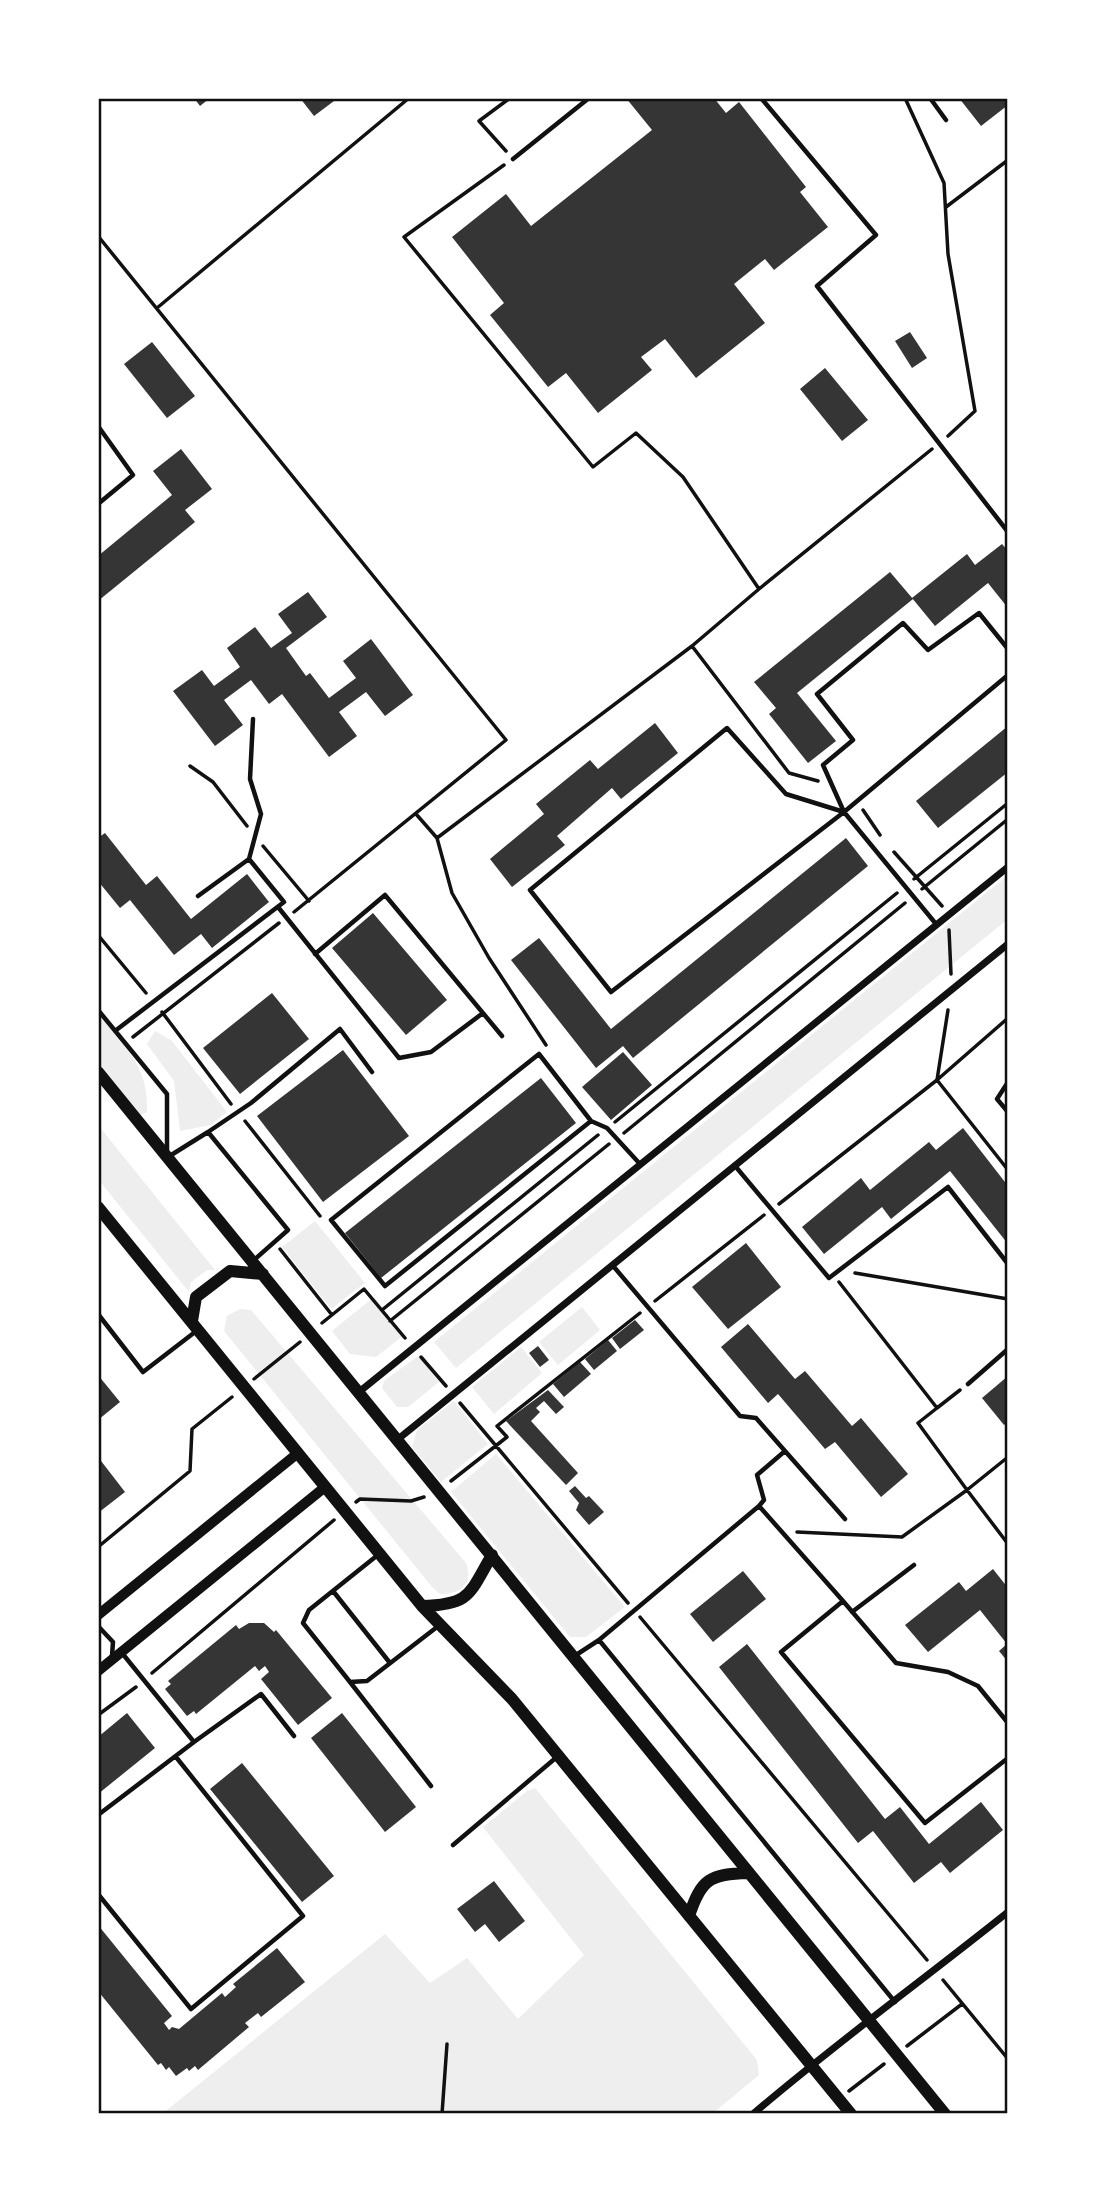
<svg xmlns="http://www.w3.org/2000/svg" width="1106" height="2212" font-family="Barlow,sans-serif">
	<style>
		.green { fill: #eee }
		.building { fill: #353535 }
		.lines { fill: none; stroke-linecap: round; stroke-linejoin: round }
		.path { stroke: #111; stroke-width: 3.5 }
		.service { stroke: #111; stroke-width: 4.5 }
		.minor { stroke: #111; stroke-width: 7 }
		.tertiary { stroke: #111; stroke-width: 10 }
		.secondary { stroke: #111; stroke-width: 12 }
		.neatline { fill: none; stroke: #111; stroke-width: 2.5 }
	</style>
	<rect width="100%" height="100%" fill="#fff"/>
	<path class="green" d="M1008 875V919L456 1368 434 1342Z
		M98 1014C125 1047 149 1066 147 1112L139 1116 98 1066Z
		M155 1031 172 1041 227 1112 211 1125 180 1131 174 1081 147 1044Z
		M98 1125 215 1270H207L191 1282 189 1292 98 1179Z
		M315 1221 365 1283 331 1309 282 1247Z
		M374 1297 404 1335 376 1357 350 1354 332 1331Z
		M582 1307 600 1330 558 1365 539 1342Z
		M240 1309 251 1310 466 1563C474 1584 461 1594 440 1594L433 1588 224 1331 227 1316Z
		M521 1347 542 1373 494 1414 472 1387Z
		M418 1356 439 1382 408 1407H397L382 1388 384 1381Z
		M454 1401 488 1444 441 1482 412 1447 417 1430Z
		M496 1454 625 1607 586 1637H570L451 1492Z
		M535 1788 757 2060 759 2075 712 2114H162L385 1934 430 1983 467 1958 518 2019 584 1955 483 1827 527 1791Z"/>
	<path class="building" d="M194 98H210L200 106Z
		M300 98H338L314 116Z
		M626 98H714L726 113 739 102 806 187 800 192 828 227 774 270 765 259 734 284 765 323 696 378 665 339 641 357 652 370 598 413 566 373 548 387 490 315 504 303 452 237 506 194 531 226 652 130Z
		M959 98H1004L1008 105 981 126Z
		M910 332 927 358 912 368 895 341Z
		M152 342 195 396 167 418 124 364Z
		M825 368 868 420 842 441 800 389Z
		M181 449 212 489 185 510 195 522 98 601V556L172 495 153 471Z
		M1002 544 1008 551V608L988 583 935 626 912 598 967 554 975 565Z
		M890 572 913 599 797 693 836 741 808 763 769 714 776 708 754 682Z
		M308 592 327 617 286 648 306 676 310 673 329 698 356 678 343 661 371 639 413 695 385 716 366 692 339 712 357 736 329 757 282 694 269 704 251 680 224 700 243 725 215 746 173 691 202 670 214 686 240 667 227 648 255 627 271 648 292 633 278 614Z
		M655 723 678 753 621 799 612 788 557 836 565 845 512 887 490 859 544 814 536 804 590 760 598 769Z
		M1008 726V772L938 828 916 801Z
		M105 833 146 885 157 876 191 919 247 874 269 902 212 948 201 934 174 955 130 900 120 908 98 881V838Z
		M846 838 868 866 633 1058 623 1046 596 1068 511 960 539 938 611 1029Z
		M373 913 447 1000 406 1035 332 948Z
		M272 993 309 1039 240 1094 203 1048Z
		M343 1050 409 1136 323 1202 257 1116Z
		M623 1052 652 1085 611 1120 582 1087Z
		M541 1078 576 1123 381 1278 345 1233Z
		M963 1128 1008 1186V1244L950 1171 891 1219 882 1207 824 1254 802 1227 861 1178 870 1190 929 1142 936 1150Z
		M746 1243 781 1287 728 1329 692 1287Z
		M635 1320 644 1330 620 1349 612 1338Z
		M748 1324 795 1379 805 1371 852 1426 861 1418 908 1474 881 1497 835 1442 825 1449 778 1394 768 1403 721 1347Z
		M608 1340 617 1351 594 1370 585 1359Z
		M538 1346 549 1360 540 1367 529 1353Z
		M580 1362 591 1374 564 1397 553 1384Z
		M98 1375 120 1402 98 1420Z
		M1008 1376V1422L1004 1425 982 1398Z
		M548 1390 564 1407 556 1414 544 1401 536 1408 540 1412 531 1421 578 1473 566 1485 506 1421Z
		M98 1457 125 1492 98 1513Z
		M575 1486 586 1498 589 1496 604 1512 589 1525 576 1510 579 1503 569 1491Z
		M993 1569 1008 1588V1662L999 1651 1007 1644 980 1610 928 1652 905 1625 959 1582 966 1591Z
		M743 1571 766 1599 713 1642 690 1614Z
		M249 1623H264L274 1632 276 1630 332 1698 298 1725 261 1679 269 1672 265 1666 259 1671 255 1666 196 1714 194 1711 187 1716 165 1689 171 1684 168 1681 236 1625 239 1629Z
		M747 1644 885 1819 900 1807 929 1844 981 1802 1003 1830 950 1873 941 1862 914 1883 873 1831 858 1843 719 1667Z
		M127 1713 155 1748 98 1794V1737Z
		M342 1713 416 1807 385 1832 311 1738Z
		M242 1763 334 1876 302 1902 210 1789Z
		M494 1881 525 1921 499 1942 485 1924 475 1932 457 1909Z
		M98 1925 172 2016 164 2023 169 2030 172 2027 179 2029 222 1993 225 1997 236 1987 233 1984 277 1948 305 1982 261 2017 258 2013 245 2023 249 2027 198 2070 195 2066 189 2071 187 2068 176 2076 169 2067 166 2070 161 2063 158 2065 98 1991Z"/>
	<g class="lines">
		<path class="path" d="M905 98 944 183 948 254 975 411 948 436
			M506 151 479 121 510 98
			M504 165 404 237 593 467 636 433 683 477 759 589 932 449
			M946 207 1008 160
			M98 236 506 740 294 912
			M157 308 409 98
			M692 646 789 773 818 781
			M190 766 213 782 247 826
			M863 810 880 835
			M416 814 437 838 452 893 489 958 546 1045
			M437 838 692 646 759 589
			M263 846 309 901
			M894 852 942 906
			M914 879 1008 803
			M922 889 1008 819
			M949 930 951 974
			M98 935 146 993
			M948 1010 937 1080 1008 1170
			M162 1012 231 1104
			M133 1037 279 923
			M245 1121 320 1216
			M615 1122 897 893
			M624 1133 905 903
			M779 1204 937 1080 1008 1018
			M280 1249 332 1315
			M855 1273 1008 1299
			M839 1282 937 1408 918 1423 967 1490 1008 1457
			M655 1301 764 1215
			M382 1310 598 1135
			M390 1321 609 1144
			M322 1323 364 1289 405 1338
			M421 1357 446 1386
			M254 1379 300 1342
			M460 1403 628 1603
			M937 1408 960 1390
			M451 1481 507 1437 497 1426 640 1313
			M356 1502 360 1499 411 1501 424 1497
			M797 1532 902 1537 967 1490 1008 1544
			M98 1547 190 1471 192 1429 232 1397
			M640 1617 927 1960
			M152 1673 334 1520
			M98 1715 136 1687
			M943 1980 1008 2059
			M907 2046 962 2004
			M849 2091 884 2064
			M442 2114 447 2044"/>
		<path class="service" d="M761 98 876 235 817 286 1008 532
			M930 98 946 120
			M513 159 589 98
			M98 426 133 475 98 504
			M844 812 786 794 727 728 530 890 611 992 844 812 1008 675
			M249 859 261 814 250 779 253 719
			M278 907 399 1058 431 1052 483 1013
			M936 924 844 812 823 765 853 740 817 694 903 623 928 650 979 613 1008 649
			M315 954 385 895 502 1036
			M98 1010 167 1094V1150
			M115 1031 284 902 249 859 198 896
			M1008 1082 997 1099 1008 1112
			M591 1121 385 1286 331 1220 539 1054 591 1121 607 1128 640 1164
			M208 1132 251 1103 340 1029 372 1072
			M168 1157 208 1132 288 1230 255 1259
			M736 1167 829 1278 948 1187 1008 1264
			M98 1314 143 1372 195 1332
			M968 1384 1008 1349
			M785 1451 845 1519
			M759 1506 843 1601 781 1652 925 1823 1008 1758
			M379 1554 309 1610 303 1623 350 1682 367 1681 437 1627
			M333 1591 390 1663
			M843 1601 896 1663 948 1672 978 1686 1008 1723
			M852 1612 914 1565
			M98 1626 113 1642 112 1656
			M599 1640 759 1506 764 1500 757 1475 785 1451 756 1418 740 1416 614 1267
			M573 1657 599 1640 895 2002
			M350 1682 431 1786
			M194 1742 261 1694 294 1736
			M98 1815 194 1742 122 1653
			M453 1845 558 1756
			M98 1894 191 2009 303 1916 176 1757"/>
		<path class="minor" d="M359 1392 1008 867
			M397 1440 1008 944
			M753 2114C836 2043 923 1980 1008 1912"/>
		<path class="tertiary" d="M98 1615 298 1453
			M98 1671 325 1487"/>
		<path class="secondary" d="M98 1072 945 2114
			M98 1207 422 1606 512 1699 851 2114
			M192 1321 196 1297 230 1271 263 1274
			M422 1606C471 1605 469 1594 492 1555
			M689 1916C701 1879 710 1874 748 1873"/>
	</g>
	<rect width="1106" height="2212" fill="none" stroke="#ffffff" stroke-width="200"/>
	<rect x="100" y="100" width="906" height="2012" class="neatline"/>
</svg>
